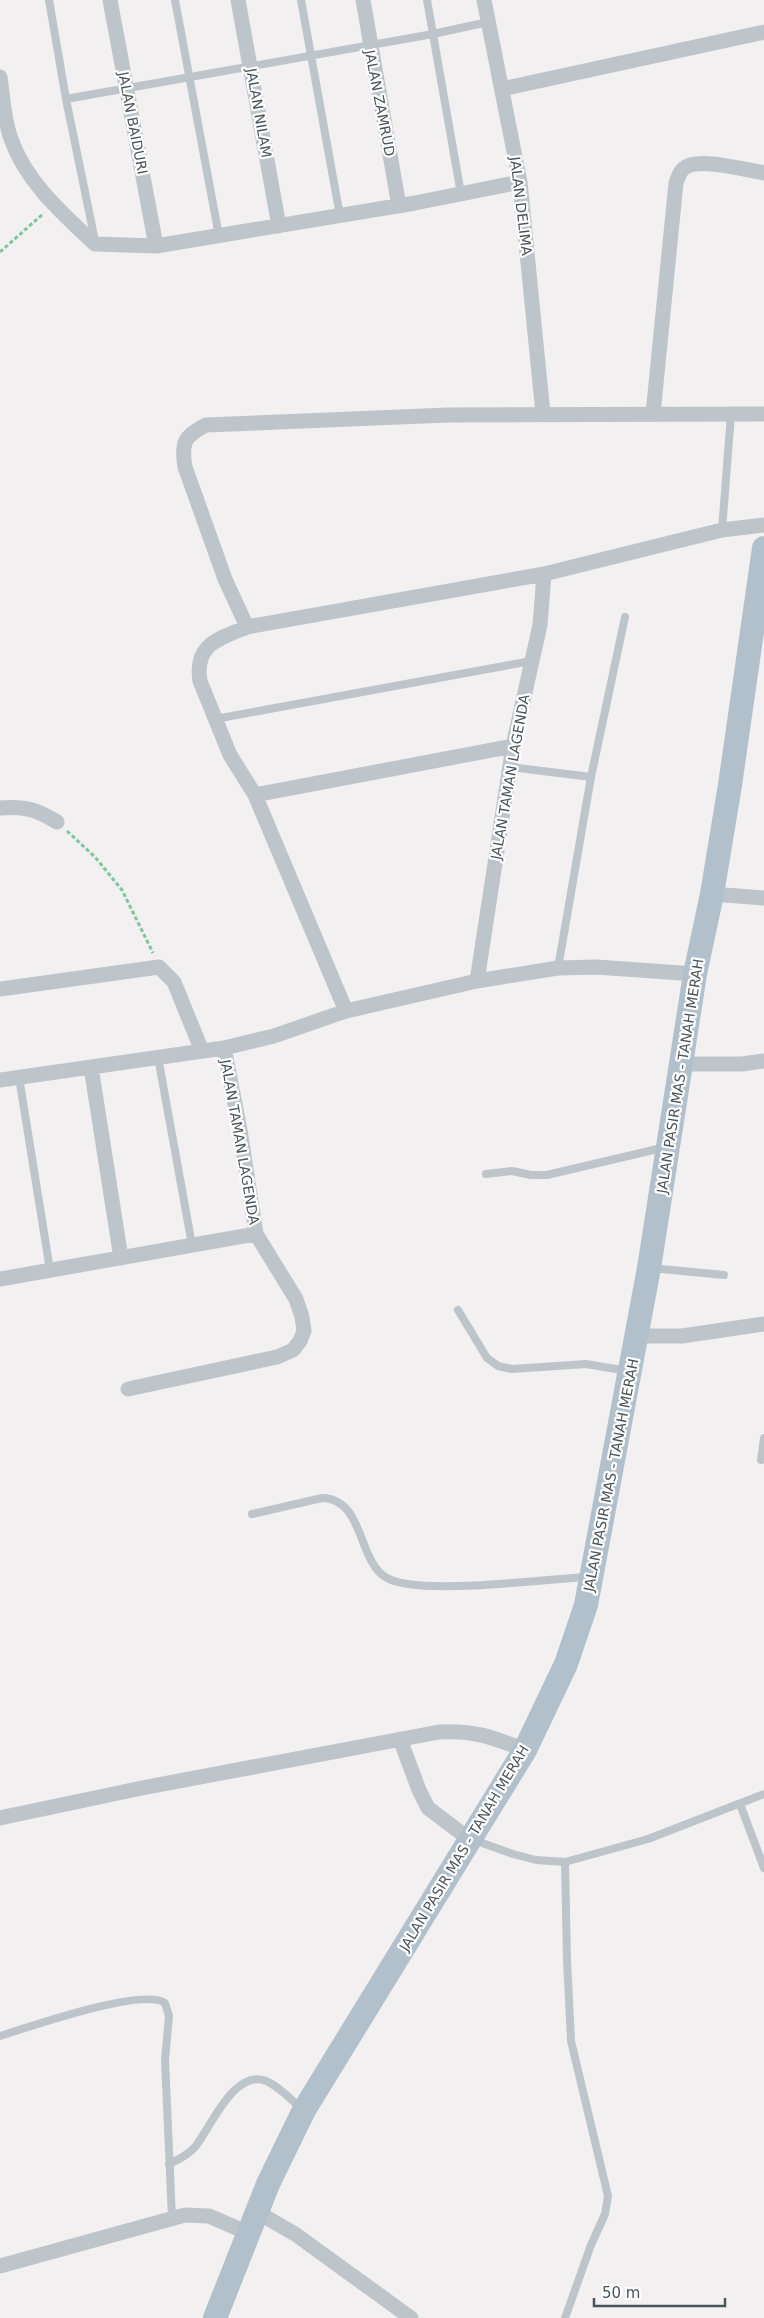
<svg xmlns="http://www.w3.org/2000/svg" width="764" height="2318" font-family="'DejaVu Sans',sans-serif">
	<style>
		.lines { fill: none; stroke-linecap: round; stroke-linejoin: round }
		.path { stroke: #7ec69f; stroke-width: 3; stroke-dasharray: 4 2.5; stroke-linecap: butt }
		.service { stroke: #bdc5cb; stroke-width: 8 }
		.minor { stroke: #bdc5cb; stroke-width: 15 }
		.primary { stroke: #b2c0cc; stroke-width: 24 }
		.labels { text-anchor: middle; stroke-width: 4.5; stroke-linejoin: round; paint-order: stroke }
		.street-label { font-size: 14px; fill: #4a545b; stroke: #fff }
	</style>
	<rect width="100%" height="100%" fill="#f2f0f0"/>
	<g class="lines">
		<path class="path" d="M0 252 44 213
			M67 831 95 857 122 890 153 953"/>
		<path class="service" d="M49 0 66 99 95 241
			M175 0 219 236
			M301 0 340 216
			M427 0 461 194
			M66 99 433 34 488 22
			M722 530 731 414
			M215 719 531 661
			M510 767 591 777
			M558 968 591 777 625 617
			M158 1057 192 1245
			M19 1077 50 1270
			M486 1174 512 1171 531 1175H547L666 1147
			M651 1268 724 1275
			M458 1310 487 1358 498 1366 512 1369 586 1364 628 1371
			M761 1460 764 1438
			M252 1514 322 1498C365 1499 357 1562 387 1578 418 1596 547 1579 587 1577
			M740 1804 764 1868
			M474 1840 513 1854 536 1860 565 1862 648 1839 764 1794
			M0 2036C29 2027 143 1987 165 2003L169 2016 165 2060 172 2218
			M169 2164C178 2160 188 2155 195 2147 210 2129 234 2068 266 2081 279 2086 291 2100 302 2109
			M565 2318 591 2245 605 2214 608 2196 571 2041 567 1960 565 1862"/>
		<path class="minor" d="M110 0 156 246
			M238 0 279 226
			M363 0 399 206
			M484 0 520 182 543 414
			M0 77C3 97 4 120 11 139 26 182 63 214 95 244L156 246 415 203 520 182
			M502 89 764 32
			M653 414 676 183C678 178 679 173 683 169 697 156 745 170 764 173
			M247 627 225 579 185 467C181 443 184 436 206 425L448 415 764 414
			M255 795 513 746
			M0 808C24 806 36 809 57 822
			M712 894 764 898
			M477 981 513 746 540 625 544 574
			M0 989 159 967 174 982 202 1051
			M346 1011 255 795 230 755 200 681C194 644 219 639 247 627L544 574 722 530 764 525
			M682 1064H742L764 1061
			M91 1067 121 1258
			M0 1080 224 1048 274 1036 346 1011 477 981 558 968 596 967 695 974
			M0 1279 256 1234
			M637 1336H682L764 1324
			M128 1389 277 1357 293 1350 300 1341 304 1331 302 1317 296 1299 256 1234 240 1130 224 1048
			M400 1739 419 1790 428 1808 469 1839
			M0 1818 142 1788 439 1732C474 1730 492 1737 525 1750
			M257 2212 295 2234 411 2318
			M0 2266 185 2215 209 2216 248 2233"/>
		<path class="primary" d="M215 2318 268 2184 304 2110 525 1750 566 1664 586 1605 649 1268 695 974 712 894 730 785 764 548"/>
	</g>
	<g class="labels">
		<g class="street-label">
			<text transform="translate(380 103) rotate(79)" y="5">JALAN ZAMRUD</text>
			<text transform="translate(259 113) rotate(80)" y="5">JALAN NILAM</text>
			<text transform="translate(133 123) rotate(79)" y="5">JALAN BAIDURI</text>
			<text transform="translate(521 206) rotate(83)" y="5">JALAN DELIMA</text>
			<text transform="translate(510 777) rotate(-80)" y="5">JALAN TAMAN LAGENDA</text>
			<text transform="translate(680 1076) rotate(-81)" y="5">JALAN PASIR MAS - TANAH MERAH</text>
			<text transform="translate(240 1142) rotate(80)" y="5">JALAN TAMAN LAGENDA</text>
			<text transform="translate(611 1475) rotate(-79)" y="5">JALAN PASIR MAS - TANAH MERAH</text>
			<text transform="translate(464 1848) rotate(-59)" y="5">JALAN PASIR MAS - TANAH MERAH</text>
		</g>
	</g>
	<path d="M594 2298v8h131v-8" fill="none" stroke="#4a545b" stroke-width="2.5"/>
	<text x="602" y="2298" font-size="15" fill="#4a545b" stroke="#ffffff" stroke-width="4" paint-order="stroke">50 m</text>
</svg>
